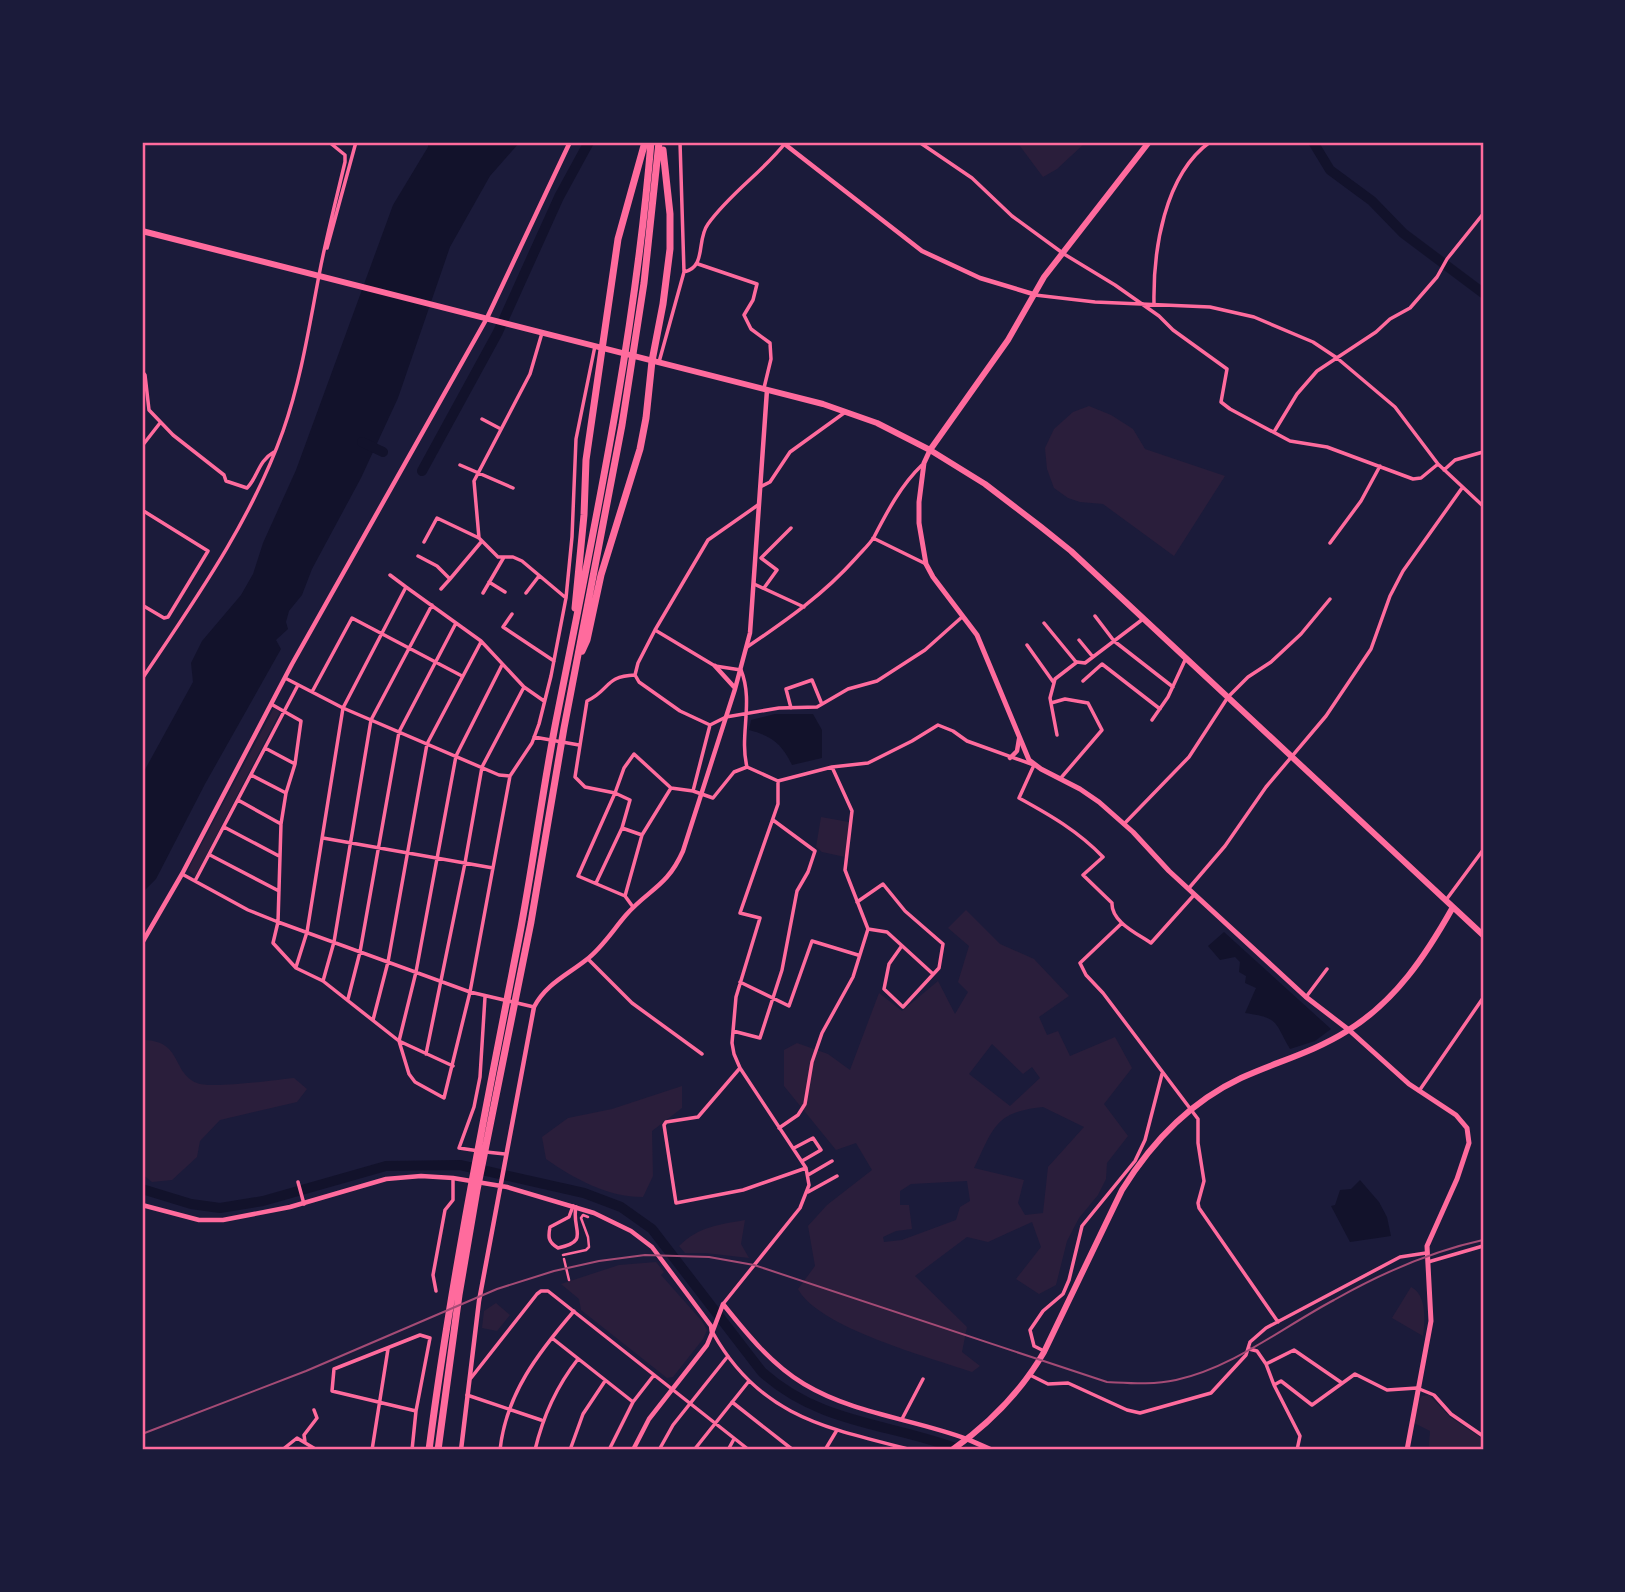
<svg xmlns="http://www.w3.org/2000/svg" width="1625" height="1592" font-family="'DM Sans',sans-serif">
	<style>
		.green { fill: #2a1e3b; fill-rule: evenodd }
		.water { fill: #12122b }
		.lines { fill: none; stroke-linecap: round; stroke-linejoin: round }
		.river { stroke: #12122b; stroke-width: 10 }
		.pedestrian { stroke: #ff6b9d; stroke-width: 2.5 }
		.minor { stroke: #ff6b9d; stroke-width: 3.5 }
		.tertiary { stroke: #ff6b9d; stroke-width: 4.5 }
		.secondary { stroke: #ff6b9d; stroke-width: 5 }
		.primary { stroke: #ff6b9d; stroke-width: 6 }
		.motorway { stroke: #ff6b9d; stroke-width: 7 }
		.rail { stroke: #a44b75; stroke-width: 2 }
		.neatline { fill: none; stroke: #ff6b9d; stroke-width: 2.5 }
	</style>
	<rect width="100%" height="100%" fill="#1b1b3a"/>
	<path class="green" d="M1017 142H1086L1057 169 1043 177Z
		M1089 406 1111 415 1133 429 1145 449 1225 476 1174 556 1103 504 1080 502 1068 498 1054 488 1047 469 1045 448 1054 429 1073 412Z
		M274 708 280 712 195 877 188 870Z
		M821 817 849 822 845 857 822 852 816 847Z
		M966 910 1000 944 1034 959 1069 996 1039 1017 1047 1035 1058 1031 1070 1056 1115 1037 1132 1068 1104 1104 1128 1136 1107 1163 1106 1179 1098 1195 1079 1218 1067 1241 1056 1285 1039 1294 1016 1279 1041 1247 1032 1222 988 1242 967 1237 915 1276 967 1327 962 1352 980 1366 972 1372C929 1357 819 1328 798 1289L815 1266 808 1226 827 1205 872 1170 856 1143 836 1150 784 1086V1050L797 1043 828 1054 850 1070 879 993 902 1011 938 981 955 1014 968 992 958 982 969 946 948 928ZM992 1044 1023 1074 1032 1067 1040 1078 1010 1106 969 1074ZM1043 1107 1084 1127 1048 1167 1043 1213 1025 1215 1018 1203 1024 1180 974 1168C994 1127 995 1112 1043 1107ZM967 1181 970 1201 960 1207 956 1220 902 1240 884 1242 883 1237 896 1231 912 1229 909 1205H900V1191L911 1184Z
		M142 1040C183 1040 171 1072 197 1083 210 1089 276 1080 294 1078L307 1089 297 1102 220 1120 200 1141 197 1157 172 1180 152 1182 142 1174Z
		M682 1086V1108L652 1131 653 1176 643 1197C607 1197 575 1179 546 1159L542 1137 568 1118 612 1109Z
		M745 1220 741 1244 749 1258 705 1253H685L679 1246C700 1226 718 1225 745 1220Z
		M656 1262 664 1272 661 1275 702 1321 707 1330 703 1339 673 1377 667 1378 581 1310 579 1299 561 1284 619 1265Z
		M1411 1287C1427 1295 1425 1320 1423 1336L1392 1318Z
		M496 1303 510 1315 497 1331 482 1328 484 1311Z
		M1429 1395 1450 1417 1483 1439V1450H1433L1429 1446 1430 1431 1414 1423 1418 1401 1422 1396Z"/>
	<path class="water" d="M428 142H520L490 176 450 247 398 398 361 478 312 569 302 595 289 611 286 622 288 629 276 640 281 649 205 784 156 879 142 893V775L193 682 191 663 202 641 241 595 253 574 263 543 296 470 393 205 428 147Z
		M775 714H813L822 730V758L792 765C782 744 772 736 749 730L751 720Z
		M1224 932 1331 1029 1315 1041 1290 1049C1274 1021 1279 1018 1245 1013L1256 988 1245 983 1246 976 1239 972 1240 962 1235 957 1220 960 1208 946Z
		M1360 1180 1379 1202 1387 1217 1391 1236 1350 1242 1331 1206 1335 1205 1340 1190 1351 1189Z"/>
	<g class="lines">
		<path class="river" d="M1313 142 1330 170 1372 201 1403 233 1483 293
			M362 442 383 452
			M422 471 498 332 559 197 589 142
			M142 1189 191 1204 220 1208 263 1201 386 1166 460 1165 584 1193 621 1207 652 1229 762 1372C821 1425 891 1423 961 1450"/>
		<path class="pedestrian" d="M563 1255 586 1250 589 1247 588 1237 581 1218 583 1215 588 1217
			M564 1259 569 1280"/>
		<path class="minor" d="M680 142 684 272
			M919 142 972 178 1012 216 1064 254 1115 285 1159 316 1173 330 1227 369 1221 402 1230 409 1290 441 1327 447 1413 479 1421 478 1438 464
			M327 248 356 142
			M698 264 757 284 753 300 744 315 751 329 770 343 771 359 764 388
			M1035 295 1095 302 1210 307 1254 317 1313 342 1337 358 1395 407 1438 464 1483 506
			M1154 304C1153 251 1164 175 1210 142
			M659 362 684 272C707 267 696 240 708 224 731 192 763 172 786 142
			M142 371 145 375 149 410 173 435 224 475 226 481 247 488C258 477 258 461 274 452
			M482 419 499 428
			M1274 432 1297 394 1317 371 1376 332 1390 319 1410 308 1437 277 1447 259 1483 214
			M142 446 160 423
			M460 465 513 488
			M1444 470 1455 460 1483 452
			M760 487 770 482 790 452 844 413
			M142 510 208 551 168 617 164 618 142 605
			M479 538 474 481 530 374 542 333
			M873 538 926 564
			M424 542 437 518 479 538 498 557H513L522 561 566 598
			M1330 543 1361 501 1380 466
			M418 556 437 566 450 579 482 541
			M390 575 406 587
			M489 582 505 592
			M754 584 804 607
			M764 588 777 570 761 558 791 528
			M441 589 450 579
			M483 593 504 557
			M526 593 539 576
			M512 614 503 627 554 661
			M1095 616 1114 641 1173 687
			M1044 623 1076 662
			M655 630 715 666 741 670C754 702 739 735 747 767
			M1079 640 1093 657
			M1027 645 1054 683
			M747 647C787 620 824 594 856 558 862 551 870 544 874 537 887 512 901 485 922 465
			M635 675C605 676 610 690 587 701L575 777 585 787 615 793 624 768 634 754 671 788
			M635 675 638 663 655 630 708 540 758 505
			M635 675 639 682 680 711 710 725
			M285 678 343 708 499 775 510 776
			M142 679C195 600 251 521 283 431 302 377 310 321 321 265 328 231 337 196 345 162V155L329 142
			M1083 681 1102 664 1160 709
			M312 692 352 618 462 676
			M1051 703 1065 699 1088 703 1102 730 1060 779
			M271 704 301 721 295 764 286 793 281 824 278 922 273 943 296 968 323 981 399 1041 409 1074 415 1082 444 1098 470 992 510 776 532 743 539 724 551 676 566 598 572 537 576 439 595 346
			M791 708 786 689 812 680 821 702
			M1152 720 1168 697 1186 658
			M1057 735 1050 698 1054 683 1055 679 1077 662 1085 663 1143 619
			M534 737 579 745
			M265 748 295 764
			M251 775 286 793
			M693 791 713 798 734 772 747 767 778 781 832 767 868 763 912 741 938 725 953 731 967 741 1034 765 1019 798C1050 815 1078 831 1103 857L1083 875 1112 903C1111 922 1138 934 1151 943L1194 895
			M238 800 281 824
			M1124 824 1189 757 1228 697 1248 677 1271 662 1301 634 1330 599
			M224 827 279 856
			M622 828 642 835
			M323 838 493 868
			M210 855 279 891
			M182 874 248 910 278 922 470 992 534 1007
			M195 881 298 685
			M596 883 622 828 630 800 615 793 578 876 625 896 633 907
			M1189 888 1225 846 1266 787 1326 716 1371 649 1390 596 1403 571 1462 488
			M625 896 642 835 671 788 693 791 710 725 726 717 779 708 817 707 848 689 877 681 925 650 962 617
			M1446 900 1483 850
			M857 902 883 884 905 911 943 944 939 968 903 1007 884 989 889 964 901 947
			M1122 923 1080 963 1086 975 1103 993 1198 1119V1143L1204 1181 1198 1203 1199 1208 1278 1322
			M868 929 887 932 933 974
			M588 959 632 1003 702 1054
			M296 967 307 932 343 708 406 587 481 641 524 687 544 701
			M323 981 334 942 371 720 432 605
			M740 982 789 1006 812 941 858 955
			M1306 997 1327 969
			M348 999 360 952 399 732 456 623
			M373 1020 388 962 427 744 481 642
			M733 1031 760 1038 782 970 797 891 808 872 815 851 773 820
			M426 1054 465 863 482 767 524 687
			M453 1066 399 1041 416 972 456 756 502 665
			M740 1068 698 1117 666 1122 664 1125 676 1203 743 1190 806 1168
			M1419 1091 1483 998
			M779 1128 798 1115 805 1104 812 1062 822 1033 853 977 868 929 845 870 852 811 832 767
			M794 1148 813 1138 821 1150 802 1161
			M479 1151 459 1148 474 1107 480 1077 485 997
			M486 1152 505 1154
			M808 1175 832 1161
			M298 1182 304 1204
			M808 1192 837 1176
			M573 1206 569 1217 550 1227C548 1237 548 1242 558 1248 591 1241 571 1230 576 1207
			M1428 1262 1483 1246
			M436 1291 433 1275 445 1210 453 1200V1178
			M723 1304 800 1208 809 1185 806 1168 740 1068 734 1054 732 1043 736 997 760 918 740 913 778 804V781
			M713 1333C760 1417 827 1428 912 1450
			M552 1338 633 1402
			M1249 1349 1257 1351 1266 1364 1274 1385 1300 1436 1297 1450
			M1044 1351 1034 1346 1030 1330 1043 1311 1063 1294 1069 1280 1082 1226 1135 1161 1145 1140 1162 1074
			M1266 1364 1294 1350 1342 1383
			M1030 1375 1048 1384 1068 1383 1127 1410 1140 1413 1211 1393 1246 1355 1250 1342 1266 1328 1400 1257 1426 1253
			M471 1378 537 1294 541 1291H548L749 1450
			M1274 1385 1281 1381 1312 1405 1355 1374 1387 1390 1417 1388 1434 1395 1451 1414 1483 1436
			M467 1395 541 1420
			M732 1402 793 1450
			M902 1419 923 1379
			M305 1442 304 1435 317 1418 314 1410
			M282 1450 297 1438 317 1450
			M372 1450 388 1349
			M412 1450 416 1411 430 1338 420 1335 334 1369 332 1391 416 1411
			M500 1450C506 1394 538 1353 574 1311
			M535 1450C543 1416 556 1387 578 1359
			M570 1450 583 1414 605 1381
			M609 1450 633 1402 654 1375
			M659 1450 673 1425 728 1356
			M694 1450 749 1381
			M728 1450 734 1439
			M825 1450 837 1430"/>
		<path class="tertiary" d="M782 142 922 251 980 278 1033 294
			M715 666 735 688
			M1010 758 1017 751 1019 739
			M142 943 182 874 292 664 487 318 570 142
			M142 1205 199 1220H223L290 1207 386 1179 421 1176 453 1178 507 1187 594 1213 631 1231 652 1247 711 1326 712 1333 723 1304C747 1334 771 1364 804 1384 854 1414 914 1419 967 1439
			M461 1450 479 1301 534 1007C546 984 567 975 586 960 602 948 613 930 626 915 649 889 667 887 683 851L735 689 750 633 767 390
			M633 1450 649 1419 707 1345 712 1333"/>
		<path class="secondary" d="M930 450 924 463 919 502V523L926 564 933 577 977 635 1029 760 1041 769 1080 789 1099 802 1133 832 1169 871 1306 997 1349 1030 1409 1084 1456 1115 1467 1128 1469 1143 1457 1179 1427 1246 1431 1321 1407 1450
			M967 1439 992 1450"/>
		<path class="primary" d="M142 231 823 404 877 423 930 450 985 484 1041 527 1071 551 1483 935
			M930 450 1008 340 1044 277 1149 142
			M952 1450C990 1423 1021 1392 1044 1352L1122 1190C1151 1143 1190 1102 1241 1078 1276 1062 1314 1052 1347 1031 1396 1001 1426 955 1453 907"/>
		<path class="motorway" d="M575 608 584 515 586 460 618 239 645 142
			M582 651 587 640 601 575 640 449 646 418 652 361 663 304 670 249V214L663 150
			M429 1450C451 1278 486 1108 519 938 533 866 542 793 556 721 594 529 635 337 651 142
			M438 1450 459 1295 477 1190 531 922 564 728 622 425 644 283 659 142"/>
		<path class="rail" d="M142 1434 306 1371 497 1289 554 1271 599 1261 645 1255 709 1257 754 1265 1107 1382C1130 1383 1153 1385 1176 1380 1234 1367 1283 1327 1334 1300 1380 1274 1432 1251 1483 1240"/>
	</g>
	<rect width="1625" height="1592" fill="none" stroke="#1b1b3a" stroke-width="287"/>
	<rect x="144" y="144" width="1338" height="1304" class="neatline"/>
</svg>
